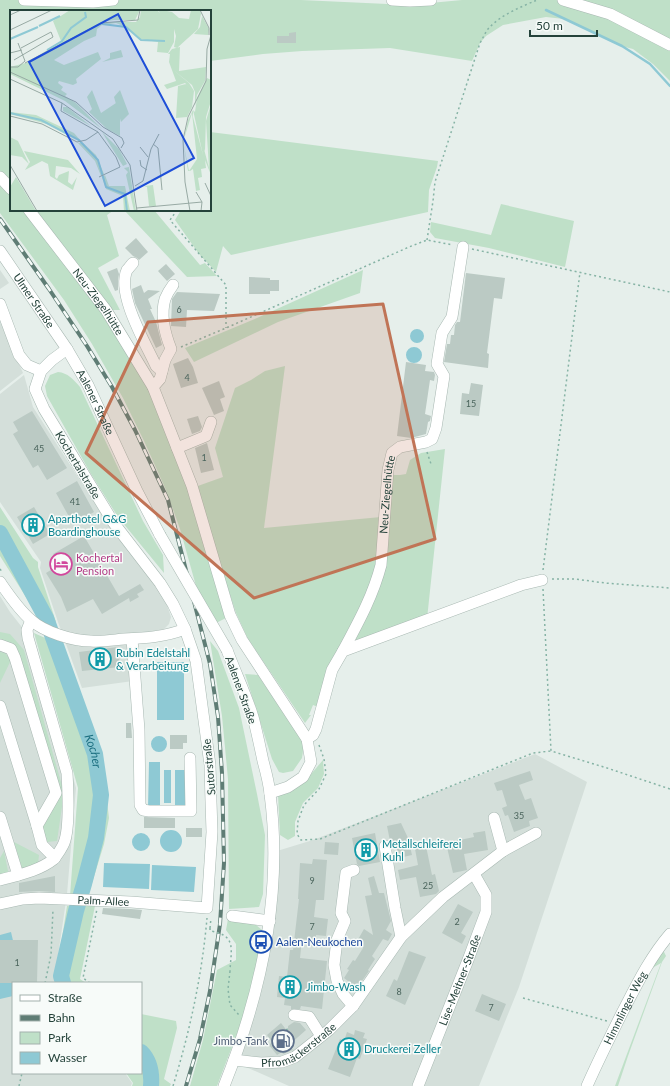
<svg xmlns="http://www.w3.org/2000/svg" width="670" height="1086" font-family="Lato,sans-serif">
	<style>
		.built { fill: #d4dfda }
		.green { fill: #bfe0c8 }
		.water { fill: #8ec9d4 }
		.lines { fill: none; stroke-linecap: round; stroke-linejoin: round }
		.stream { stroke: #8ec9d4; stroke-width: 2.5 }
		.river { stroke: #8ec9d4; stroke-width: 16 }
		.building { fill: #bbcac4 }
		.minor-casing { stroke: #a8b8b2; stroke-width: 12 }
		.path { stroke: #86b3a5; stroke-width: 1.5; stroke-dasharray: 2 3; stroke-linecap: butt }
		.minor { stroke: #fff; stroke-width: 11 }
		.rail-casing { stroke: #5f7d75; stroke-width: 4 }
		.rail { stroke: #f7fbf9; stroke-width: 2.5; stroke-dasharray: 8; stroke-linecap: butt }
		.minor-bridge-casing { stroke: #a8b8b2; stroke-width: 12; stroke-linecap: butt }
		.path-bridge { stroke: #86b3a5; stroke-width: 1.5; stroke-dasharray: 2 3; stroke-linecap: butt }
		.minor-bridge { stroke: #fff; stroke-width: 11 }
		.marked { fill: #c07456; fill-opacity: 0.2; stroke: #c07456; stroke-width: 3; stroke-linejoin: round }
		.labels { text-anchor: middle; stroke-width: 3; stroke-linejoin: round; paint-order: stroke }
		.number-label { font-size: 9px; fill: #4a645c }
		.street-label { font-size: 11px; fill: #24423a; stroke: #f7fbf9 }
		.culture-label { font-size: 11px; fill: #0d838f; stroke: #f7fbf9; text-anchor: start }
		.hotel-label { font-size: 11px; fill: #b23c85; stroke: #f7fbf9; text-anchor: start }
		.transit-label { font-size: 11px; fill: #164399; stroke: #f7fbf9; text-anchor: start }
		.service-label { font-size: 11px; fill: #4e5e75; stroke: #f7fbf9; text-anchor: end }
		.water-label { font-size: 12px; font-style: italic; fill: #1c6f80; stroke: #f7fbf9 }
		.inset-river { fill: none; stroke: #8ec9d4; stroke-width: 2 }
		.inset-road { fill: none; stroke: #98aaa4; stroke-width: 1 }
		.view { fill: #1d4ed8; fill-opacity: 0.15; stroke: #1d4ed8; stroke-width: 2 }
		.inset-edge { fill: none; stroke: #24423a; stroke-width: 2 }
	</style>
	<rect width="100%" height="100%" fill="#e6efeb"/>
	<path class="built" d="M0 270 9 283 0 289Z
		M0 322 23 373 0 391Z
		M24 375 33 407 106 521 157 584 167 605 171 617 169 624 164 629 130 636 133 681 82 688 58 622 40 568 41 562 0 502V394Z
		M0 596 10 612 36 645 76 788 67 894 54 983H13V1073H125L132 1083 131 1086H0Z
		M535 754 587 782 519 987 479 1086H289L237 1063 259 991 277 851 313 840Z"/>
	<path class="green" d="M0 0H301L409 5 462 0H559L607 15 670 48V81L653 64 633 49 621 46 564 19 546 17 503 25 486 36 480 43 472 61 390 48 302 51 263 54 210 61V11H11V210H114L107 215 119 256 98 268 120 310H106L104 313 150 390 188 488 228 617 216 623 198 593 180 529 166 490 144 441 123 398 92 344 64 300 0 213Z
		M578 0H670V42Z
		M210 132 438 161 437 167 429 190 428 212 231 255 223 246 216 272 199 254 175 220 181 210H210Z
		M501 204 574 221 565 267 489 248 435 238 430 232 431 222 491 235Z
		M124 210H154L200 265 205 263 217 276 187 277Z
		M363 270 360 293 278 322 194 362 185 348 257 318Z
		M285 366 264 528 381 517 378 567 318 707 313 705 309 715H311L305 723 248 639 236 613 195 487 223 477 215 448 235 388 251 380 265 371Z
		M58 372C68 373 73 379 80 387L143 521 163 555 164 573 118 517 91 474 47 396 45 386 50 375Z
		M445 449 427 619 351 642 368 612 391 475H400L406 474 410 460 421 453Z
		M0 507 33 558 38 562V567L56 622 50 620 31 605 0 556Z
		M0 632 10 634 24 650 64 793 57 841 47 842 44 838 42 829 58 794 12 646 0 640Z
		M34 633 61 645 102 758 109 818 104 844 89 893 70 896 78 788Z
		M210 641 218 651 239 708 257 794 265 835 263 894 259 907 229 909 228 779 222 716Z
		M0 652 5 653 11 660 0 683Z
		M245 674 258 675 304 744 302 758 293 771 283 773 279 772 272 759Z
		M323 760 324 774 318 788 303 803 295 822V836L288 840 280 835 278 795 306 780Z
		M14 842 39 855 38 864 30 871 22 868Z
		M4 851 8 871 7 874 0 877V858Z
		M67 906H95L80 979 86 983H55Z
		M228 919 256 925 262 930 253 989 240 1026 217 1086H190L203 1040 217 970 236 960V944L226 930Z
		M662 948 666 956 662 962 628 1056 618 1086H615L661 963 649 970Z
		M141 1014 176 1021 177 1028 164 1079 171 1084 170 1086H132L133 1083 126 1073H141Z"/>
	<path class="water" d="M410 336a7 7 0 1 1 14 0a7 7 0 1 1-14 0Z
		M406 355a8 8 0 1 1 16 0a8 8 0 1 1-16 0Z
		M157 662H184V720H157Z
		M151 744a8 8 0 1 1 16 0a8 8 0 1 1-16 0Z
		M149 762H160V808H148Z
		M164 770H171V803H164Z
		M175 770H186V807H175Z
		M160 841a11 11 0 1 1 22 0a11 11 0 1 1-22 0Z
		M132 842a9 9 0 1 1 18 0a9 9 0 1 1-18 0Z
		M104 863 150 864 149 889 103 887Z
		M152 865 196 867 194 892 151 890Z
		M11 932 15 949H0V935Z
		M0 976 13 983V996L0 999Z"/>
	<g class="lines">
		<path class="stream" d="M546 10 622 46 650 64 670 86
			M71 913 76 911"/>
		<g class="river">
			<path id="s1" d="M0 533 46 618 95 754 101 795 96 838 84 884 76 911 61 976 63 983"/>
			<path d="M141 1052C150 1061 152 1074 151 1086"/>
		</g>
	</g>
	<path class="building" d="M296 32V43H277V36H289V33Z
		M136 238 148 252 139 260 137 258 133 256 125 248Z
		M166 264 175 274 167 281 158 271Z
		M117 268 119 274 118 280V290L115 291 107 272Z
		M466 273 505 278 502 299 494 298 487 353 489 354 488 368 444 362 447 344H450L451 335H454L455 325 457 322H460Z
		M249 277 270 278V280H279V291H270V294H249Z
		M141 285 144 293 148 290 160 291 148 299 152 309H150L156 322 162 345 156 348 135 303 132 289Z
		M177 292 220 294 214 311 187 310 186 327 171 326 172 299Z
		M188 358 193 367 198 383 181 388 173 364Z
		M406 362 426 365 425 371 434 372 435 375 434 381 430 380 425 414 431 416 430 421 428 422 426 434 411 438 397 436Z
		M219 381 225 397 220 399 224 411 214 415 202 388Z
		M471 383 483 385 479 416 460 414 462 393 469 394Z
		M32 411 67 468 47 480 38 465 33 468 13 434 18 431 13 422Z
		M198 416 202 427 200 431 192 434 187 419Z
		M207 443 214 470 201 473 195 448Z
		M77 481 94 512 73 524 56 493Z
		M34 507 50 534 33 544 17 517Z
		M84 536 119 596 140 584 144 590 137 594 139 597 130 602 129 598 102 614 93 599 67 612 61 597 46 573 59 565 53 554Z
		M118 647 120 667 82 671 79 652Z
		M126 723H131L132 738H126Z
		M170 735H187V743H183V749H170Z
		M530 771 533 780 519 785 525 800 531 798 538 818 529 821 530 826 514 832 508 815 505 816 502 808 507 806 502 790 497 791 494 783Z
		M144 817 175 818V828H144Z
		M401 823 408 838 412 855 399 858 396 846H392L390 841 387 826Z
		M186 828H202V837H186Z
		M485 831 488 850 464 854 467 870 453 873 446 843 474 837 473 833Z
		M375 833 380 862 359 866 357 864 352 838Z
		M325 842 339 843 338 855 324 854Z
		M426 846 432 875 435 874 439 891 436 894 420 897 416 877 400 880 398 870 418 865 415 849Z
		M313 859 327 860 324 900H316L314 917 328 919 326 936 316 935V941L302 939 300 958 327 961 322 1009 301 1006 300 1009H291V1006L284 1005 285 998 277 997 279 976 287 977 290 950H293L299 899H298L300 863 312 864Z
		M55 876V892L39 891 19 892V883Z
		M374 876 379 893H384L391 921 386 930 392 934 388 941 383 939 372 956 375 959 368 970 369 971 357 988 344 978 349 970 347 969 353 960 355 961 363 948 356 943 364 929 373 935 365 896 372 895 368 878Z
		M458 904 473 912 461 933 466 936 462 944 442 933Z
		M103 908 131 909 142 910 140 919 102 914Z
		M0 940H38L37 983H0Z
		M409 951 426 957 405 1005 386 996 394 979 397 981Z
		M482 994 506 1004 499 1021 475 1011Z
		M294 1022 300 1023 306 1030 289 1045 293 1050 283 1054 282 1052 277 1055 269 1045 272 1042 267 1035 281 1023 288 1032V1026Z
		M355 1030 365 1033 363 1038 367 1039 360 1059 357 1058 350 1077 328 1069 340 1039 344 1041 347 1032 354 1035Z"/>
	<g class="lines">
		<g class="minor-casing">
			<g id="minor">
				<path d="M24 0 93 2 113 0"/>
				<path d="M392 0 410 1 431 0"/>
				<path d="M563 0 610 14 670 45"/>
				<path d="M0 177 11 189"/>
				<path id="s2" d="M29 210 106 310 153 387 192 486 230 615 242 640 307 739 311 762 303 777 288 787 270 793"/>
				<path id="s3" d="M0 251 67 349 88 385 137 491 160 535"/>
				<path d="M133 263C131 265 129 268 127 270 116 294 146 344 156 366L162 371"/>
				<path d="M0 304 19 355 27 365 41 371"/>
				<path d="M153 387 160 379 165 360 171 349C165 334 160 316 165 299 167 294 170 289 173 285"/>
				<path d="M177 448 206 436 211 422"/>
				<path d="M0 582C9 595 19 610 31 620 44 632 73 641 91 641 102 642 113 640 124 639 145 638 165 637 185 629"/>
				<path d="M132 639 139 730 140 805 143 810 149 811H191L190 758"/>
				<path d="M0 645 11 649 15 658 56 793 37 826 42 845 55 858"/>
				<path id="s4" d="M343 651C358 623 373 596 381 565L388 470 392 453 400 447 426 442 432 439 436 428 444 376 437 364 442 333 452 317 463 247"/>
				<path d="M0 706 37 826"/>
				<path d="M307 739 313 735 316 729 332 670 343 651 521 585 542 580"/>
				<path d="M0 817 18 875"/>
				<path d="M494 818 503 851"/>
				<path d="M385 846 395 908 401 937"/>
				<path d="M0 880C18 875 39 871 54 859 57 855 62 848 64 843 70 828 68 790 67 773L28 638 27 630 31 620"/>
				<path id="s5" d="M0 904 23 899 39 898 131 902 207 908 212 832 211 802 210 765 196 661 185 629 173 604 160 583 113 522 44 409 35 389 41 371 52 360 67 349"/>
				<path d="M232 916 270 921"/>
				<path d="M353 1006 343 994 337 981 334 965 337 940 345 921 341 913 346 873 354 870"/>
				<path d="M294 1015 309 1017 321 1036"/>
				<path id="s6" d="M234 1060 261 1063 282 1062 295 1057 329 1030 353 1006 401 937 443 897 503 851 536 833"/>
				<path d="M224 1086C261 994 283 893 270 794 269 783 266 772 263 761 260 747 257 732 253 717 246 694 235 672 227 650"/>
				<path id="s7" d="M418 1086 468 960 486 912V895L474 874"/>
				<path id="s8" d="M587 1086C598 1061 610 1037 622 1013 636 986 650 957 670 934"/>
			</g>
		</g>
		<path class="path" d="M177 210 170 220 226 285V328
			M427 240 433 201 435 182 480 43C483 38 485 33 488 29 500 15 521 7 537 0
			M472 249 670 292
			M181 347 226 328 409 247 427 240 453 245
			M427 452 431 464
			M0 569 3 573
			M543 570 580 272
			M552 579H575L605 583 670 588
			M543 589 551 751 607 768 670 789
			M319 745 324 759 326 774 319 789 304 805 298 821 297 834 301 840 320 839 533 753 551 751
			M210 928 211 918
			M230 971 228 989 230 1005 239 1015
			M45 983 51 955 53 909
			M90 983 83 978 97 909
			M523 998 607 1021
			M286 1030 289 1028
			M19 1086 22 1073
			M173 1086C190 1031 202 975 207 918"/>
		<use href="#minor" class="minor"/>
		<g class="rail-casing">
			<path id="rail" d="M0 219 49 289 87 346 112 387 135 430 168 500 210 664 218 717 222 773 224 863 220 924 210 991 200 1039 186 1086"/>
		</g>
		<use href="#rail" class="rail"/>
		<g class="minor-bridge-casing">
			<path id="minor-bridge" d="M160 535 227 650"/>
		</g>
		<path class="path-bridge" d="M210 928V931C237 935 231 949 230 971"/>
		<use href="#minor-bridge" class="minor-bridge"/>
	</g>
	<path class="marked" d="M383 304 435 539 254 598 86 453 148 322Z"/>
	<defs>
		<g id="building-ring" transform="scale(1.15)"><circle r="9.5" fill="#f7fbf9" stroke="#0f9aa8" stroke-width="1.5"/><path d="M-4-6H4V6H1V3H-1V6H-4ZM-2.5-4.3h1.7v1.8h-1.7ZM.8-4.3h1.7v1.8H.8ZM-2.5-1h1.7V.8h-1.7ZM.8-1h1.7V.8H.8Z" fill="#0f9aa8"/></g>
		<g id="hotel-ring" transform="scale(1.15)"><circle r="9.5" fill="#f7fbf9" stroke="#d1479c" stroke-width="1.5"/><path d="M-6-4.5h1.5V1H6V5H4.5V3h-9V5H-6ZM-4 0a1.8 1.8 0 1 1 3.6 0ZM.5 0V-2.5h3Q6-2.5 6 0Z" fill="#d1479c"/></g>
		<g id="bus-ring" transform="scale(1.15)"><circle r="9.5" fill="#f7fbf9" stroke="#1a4fb4" stroke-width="1.5"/><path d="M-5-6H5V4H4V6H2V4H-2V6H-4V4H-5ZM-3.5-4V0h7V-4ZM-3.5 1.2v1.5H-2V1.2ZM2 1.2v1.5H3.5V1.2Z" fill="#1a4fb4"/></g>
		<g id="fuel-ring" transform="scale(1.15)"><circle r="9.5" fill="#f7fbf9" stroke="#5c6f8a" stroke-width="1.5"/><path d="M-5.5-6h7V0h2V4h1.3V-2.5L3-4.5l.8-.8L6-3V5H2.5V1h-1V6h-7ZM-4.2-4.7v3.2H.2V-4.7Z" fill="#5c6f8a"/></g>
	</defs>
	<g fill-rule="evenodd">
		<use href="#building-ring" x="33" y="525"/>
		<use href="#hotel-ring" x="61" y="564"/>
		<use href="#building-ring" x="100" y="659"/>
		<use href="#building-ring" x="366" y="850"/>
		<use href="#bus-ring" x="261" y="942"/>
		<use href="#building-ring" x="290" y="987"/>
		<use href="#fuel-ring" x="283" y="1041"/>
		<use href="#building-ring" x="349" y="1049"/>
	</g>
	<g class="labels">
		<g class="number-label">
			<text x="179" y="313">6</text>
			<text x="187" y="381">4</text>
			<text x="471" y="407">15</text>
			<text x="39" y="452">45</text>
			<text x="204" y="461">1</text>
			<text x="75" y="505">41</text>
			<text x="519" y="819">35</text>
			<text x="312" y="884">9</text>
			<text x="428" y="889">25</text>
			<text x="457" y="925">2</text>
			<text x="312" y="930">7</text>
			<text x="17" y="966">1</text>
			<text x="399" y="995">8</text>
			<text x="491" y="1011">7</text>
		</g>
		<g class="street-label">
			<text dy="4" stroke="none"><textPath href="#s3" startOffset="60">Ulmer Straße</textPath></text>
			<text dy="4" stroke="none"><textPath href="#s2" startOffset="115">Neu-Ziegelhütte</textPath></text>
			<text dy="4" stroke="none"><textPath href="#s3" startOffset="179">Aalener Straße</textPath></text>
			<text transform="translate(78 465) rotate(59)" y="4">Kochertalstraße</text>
			<text dy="4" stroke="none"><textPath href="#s4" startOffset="165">Neu-Ziegelhütte</textPath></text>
			<text transform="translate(241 690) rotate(70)" y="4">Aalener Straße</text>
			<text transform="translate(209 767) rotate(-95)" y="4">Sutorstraße</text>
			<text dy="4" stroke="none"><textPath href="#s5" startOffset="104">Palm-Allee</textPath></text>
			<text dy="4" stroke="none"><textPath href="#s7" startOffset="114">Lise-Meitner-Straße</textPath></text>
			<text dy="4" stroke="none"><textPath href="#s8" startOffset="87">Himmlinger Weg</textPath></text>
			<text dy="4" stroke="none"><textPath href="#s6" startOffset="70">Pfromäckerstraße</textPath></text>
		</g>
		<g class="culture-label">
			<text x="48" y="523">Aparthotel G&amp;G<tspan x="48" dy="13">Boardinghouse</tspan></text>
			<text x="116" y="657">Rubin Edelstahl<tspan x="116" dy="13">&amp; Verarbeitung</tspan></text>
			<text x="382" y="848">Metallschleiferei<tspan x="382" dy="13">Kuhl</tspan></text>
			<text x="306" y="991">Jimbo-Wash</text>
			<text x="364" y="1053">Druckerei Zeller</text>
		</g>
		<g class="hotel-label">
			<text x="76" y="562">Kochertal<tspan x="76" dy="13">Pension</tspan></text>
		</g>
		<g class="transit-label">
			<text x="276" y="946">Aalen-Neukochen</text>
		</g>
		<g class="service-label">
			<text x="268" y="1045">Jimbo-Tank</text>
		</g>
		<g class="water-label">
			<text dy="4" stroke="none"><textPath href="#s1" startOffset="238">Kocher</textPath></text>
		</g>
	</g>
	<g transform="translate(10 10)">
		<rect width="201" height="201" fill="#e6efeb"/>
		<path d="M60 0H130L125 10H104L92 12H126L130 7 131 0H147L150 3 148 0H152L162 2 169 8 179 9 181 0H190L191 4 188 19 167 38 164 37 166 26 164 19V32L158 43 147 42 148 32 130 29 118 18 106 13 92 15 87 19 86 26 74 31 44 50 54 55 88 42 91 49 66 69 67 73 63 75 49 71 48 73 53 77 51 80 57 84 55 86 66 93 92 119 55 91 0 64V57L19 52 51 31 43 11ZM192 6 199 19 198 25 184 24 190 17ZM170 37 169 61 196 57 195 71 187 85 185 96V82L182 75 162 59 179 73 184 81 182 97 177 107 166 108 168 76 176 74 183 81 175 73 157 79 154 75 166 71 159 52 160 44H158L162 39ZM111 40 113 47 92 52 100 48V43ZM197 68 201 70V91L196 107 195 141 194 139 199 158 196 111 201 94V165L195 150 196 158 191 159 192 167 188 168 190 180 186 181 183 159 180 161H178L173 131 179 161 187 149 182 103 174 129 178 110 183 100V107L193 145 183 100 185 102 187 88ZM82 80 91 103 106 93 110 103V126L97 119 79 102 82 99 77 87ZM110 80 119 104 111 112 104 87ZM53 97H57L81 116 53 101ZM0 102 26 105 64 123 70 130 37 114 0 104ZM92 122 109 139 117 154 113 156ZM0 127 8 131 19 154 12 147 0 145ZM68 133H73L86 145 94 164 91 166 85 151ZM14 141 58 150 70 164 61 158 46 156 45 167 47 169 49 165 59 161 58 172 62 175 67 167 63 180 40 166 38 154 32 151 15 160 20 152ZM119 157 126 201H124L116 165 118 162 114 158ZM95 165 99 176H115L120 201H114L113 186 96 179 92 167ZM6 167 26 201H0V177ZM143 175 146 196H139L137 177 134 176Z" fill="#bfe0c8"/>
		<path class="inset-river" d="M92 14 116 17 131 30 155 31M29 16 50 6M0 29 28 17M37 40 52 31 61 18 76 7 75 2M0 103 31 110 69 130 88 150 96 177 115 184 117 201"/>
		<path class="inset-road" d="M190 0 199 18V25M0 5 11 0M0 20 42 0M0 43 12 40M4 50 43 27 41 22 11 38M15 53 91 13 128 10 130 0M0 57H8L15 51 8 33M0 62 66 92 93 117 112 128 114 133 111 138M0 69 52 93 103 129 120 155 127 201M52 93 51 101 88 122 106 147 110 157 89 167M0 106 32 114 67 132 76 130 88 122M143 134 148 138 152 180M130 137 138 147M130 150 131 156 137 160M0 155 27 201M195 173 201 186M125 176 133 171 141 139 149 124M186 182 192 192 191 201M127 198 192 192M180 201 175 172 173 130 178 107 196 71 197 39 201 25"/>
		<path class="view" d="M108 4 184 148 95 196 19 52Z"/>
		<rect width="201" height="201" class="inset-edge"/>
	</g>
	<rect x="12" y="982" width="130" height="92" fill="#f7fbf9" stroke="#a3b1ad"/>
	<rect x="20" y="995" width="20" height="6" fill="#ffffff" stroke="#a3b1ad"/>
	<text x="48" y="1002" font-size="12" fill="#24423a">Straße</text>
	<rect x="20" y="1015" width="20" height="6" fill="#5f7d75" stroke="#a3b1ad"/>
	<text x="48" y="1022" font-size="12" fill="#24423a">Bahn</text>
	<rect x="20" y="1032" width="20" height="12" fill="#bfe0c8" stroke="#a3b1ad"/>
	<text x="48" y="1042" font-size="12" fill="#24423a">Park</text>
	<rect x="20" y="1052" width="20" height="12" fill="#8ec9d4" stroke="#a3b1ad"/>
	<text x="48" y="1062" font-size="12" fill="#24423a">Wasser</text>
	<path d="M530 30v6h67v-6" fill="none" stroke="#24423a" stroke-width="2"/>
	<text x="536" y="30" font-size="12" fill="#24423a" stroke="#f7fbf9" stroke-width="3" paint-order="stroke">50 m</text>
</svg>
